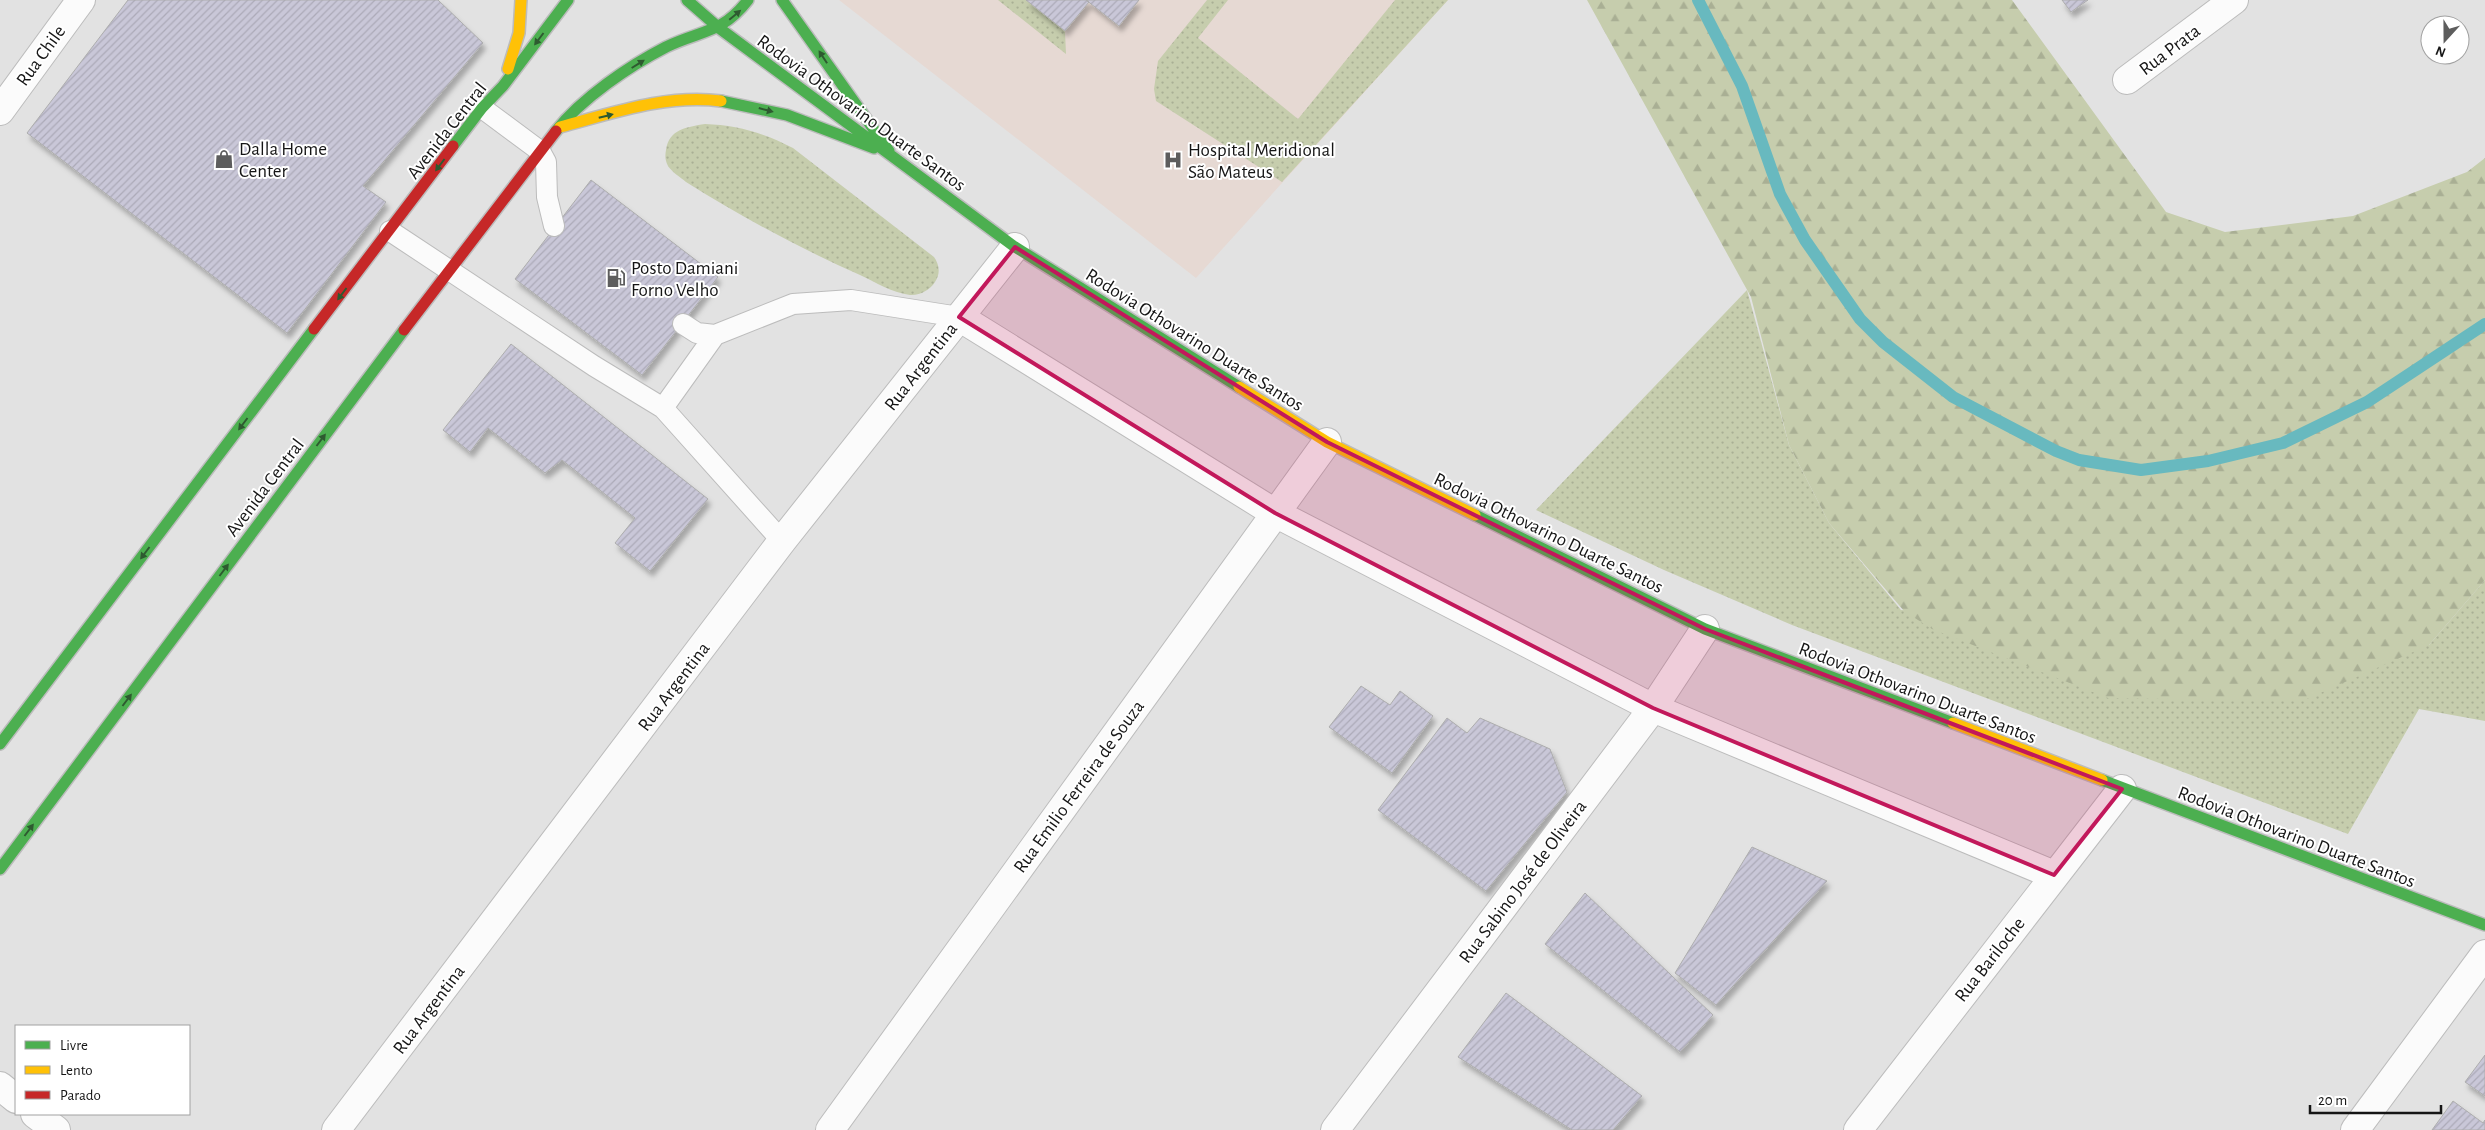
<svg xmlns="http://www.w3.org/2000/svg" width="2485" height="1130" font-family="'Alegreya Sans',sans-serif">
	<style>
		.medical { fill: #e6d9d3 }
		.grass { fill: url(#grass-dots) }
		.forest { fill: url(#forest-firs) }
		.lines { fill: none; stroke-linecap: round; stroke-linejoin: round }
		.stream { stroke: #68b9bf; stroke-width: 12 }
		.building { fill: url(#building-hatch); stroke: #adadad; filter: url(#shadow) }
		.lane-casing { stroke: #bcbcbc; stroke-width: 22 }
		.street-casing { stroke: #bcbcbc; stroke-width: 30 }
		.fast-casing { stroke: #bcbcbc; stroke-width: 14 }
		.slow-casing { stroke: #bcbcbc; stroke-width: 14 }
		.jam-casing { stroke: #bcbcbc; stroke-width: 14 }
		.lane { stroke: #fbfbfb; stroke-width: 20 }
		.street { stroke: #fbfbfb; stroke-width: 28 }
		.fast { stroke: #4caf50; stroke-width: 11 }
		.slow { stroke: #ffc107; stroke-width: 11 }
		.jam { stroke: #c62828; stroke-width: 11 }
		.oneway { fill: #2e5a30 }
		.marked { fill: #c2185b; fill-opacity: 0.2; stroke: #c2185b; stroke-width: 4; stroke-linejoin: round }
		.labels { text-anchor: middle; stroke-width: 4; stroke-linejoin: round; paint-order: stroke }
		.street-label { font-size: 19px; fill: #151515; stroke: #fff }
		.poi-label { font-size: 19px; fill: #151515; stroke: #fff; text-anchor: start }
	</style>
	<defs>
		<pattern id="grass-dots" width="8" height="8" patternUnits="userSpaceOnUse" patternTransform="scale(1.25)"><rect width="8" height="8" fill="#c6cdad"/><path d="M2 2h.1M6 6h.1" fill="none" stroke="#a9af94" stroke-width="1.8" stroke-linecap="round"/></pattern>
		<pattern id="forest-firs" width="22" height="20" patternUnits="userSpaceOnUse" patternTransform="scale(1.25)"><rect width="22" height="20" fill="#c6cdad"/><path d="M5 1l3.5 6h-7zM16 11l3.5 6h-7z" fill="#a9af94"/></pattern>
		<pattern id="building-hatch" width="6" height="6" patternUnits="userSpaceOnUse" patternTransform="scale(1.25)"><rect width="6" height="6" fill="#c9c7d8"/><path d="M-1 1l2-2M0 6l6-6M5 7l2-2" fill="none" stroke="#acaab8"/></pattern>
		<filter id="shadow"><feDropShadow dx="3" dy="5.5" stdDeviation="2.5" flood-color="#0004"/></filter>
	</defs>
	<rect width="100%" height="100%" fill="#e2e2e2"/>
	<path class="medical" d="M839 0H1448L1196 278Z"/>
	<path class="grass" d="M998 0H1026L1065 31 1066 54Z
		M1207 0H1228L1198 38 1298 119 1395 0H1448L1282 182 1156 101 1154 89 1158 61Z
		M705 124C737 125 764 133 793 148L934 257C939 264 941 273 935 282 930 290 919 296 910 295 893 293 875 282 860 275 799 248 742 217 686 182 680 177 672 172 668 166 665 160 665 156 666 150 669 129 687 127 705 124Z
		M1747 290 1789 445 1829 523 1901 610 2429 645 2485 580V721L2419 709 2348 834 1792 625 1664 570 1536 510Z"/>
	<path class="forest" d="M1587 0H2012L2166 212 2225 232 2353 216 2467 172 2485 158V580L2429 645 2302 701 2108 698 1932 629 1904 611 1829 523 1789 445 1751 297Z"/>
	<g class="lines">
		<path class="stream" d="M1698 0 1742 86 1780 194 1805 240 1860 319 1883 342 1953 397 2056 451 2079 460 2141 470 2208 461 2283 443 2367 402 2485 324"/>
	</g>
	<path class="building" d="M128 0H438L483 43 363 186 386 202 287 333 27 133Z
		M1026 0H1086L1089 2 1065 31Z
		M1086 0H1139L1119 26Z
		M2062 0H2088L2071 12Z
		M591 180 718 277 642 375 515 279Z
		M511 344 708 499 650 571 615 543 635 518 562 460 545 473 488 428 470 452 443 430Z
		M1361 686 1390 705 1400 691 1433 716 1392 773 1329 727Z
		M1447 718 1467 733 1480 718 1550 749 1567 792 1486 891 1378 810Z
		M1752 847 1827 881 1716 1005 1675 973Z
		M1585 893 1713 1015 1680 1052 1545 944Z
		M1506 993 1642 1096 1613 1130H1572L1458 1057Z
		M2485 1055V1096L2465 1082Z
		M2453 1101 2483 1123 2485 1120V1130H2432Z"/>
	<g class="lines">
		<g class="lane-casing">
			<path id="lane" d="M482 108 540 151 546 162 547 197 554 226
				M390 231 594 366 663 408 715 335
				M683 324 697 333 715 335 793 304 851 300 959 317
				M663 408 782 541"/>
		</g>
		<g class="street-casing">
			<path id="street" d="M2127 80 2234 0
				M0 111 81 0
				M959 317 1275 513 1653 708 2054 875
				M0 1086 16 1099
				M35 1114 56 1130
				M336 1130 782 541 1015 247
				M830 1130 1327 442
				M1335 1130 1653 708 1705 629
				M1858 1130 2122 789
				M2355 1130 2485 954"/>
		</g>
		<g class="fast-casing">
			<path id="fast" d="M687 0 719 28 1015 247 1239 387
				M782 0 889 151
				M721 101 787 115 874 148
				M556 131C582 98 629 66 666 47 701 30 722 34 748 0
				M453 146 482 108 503 86 568 0
				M1475 515 1705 629 1953 723
				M0 744 314 329
				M2102 780 2485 925
				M0 869 404 330"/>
		</g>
		<g class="slow-casing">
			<path id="slow" d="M508 69 519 33 521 0
				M560 127C613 113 666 94 721 101
				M1239 387 1327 442 1475 515
				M1953 723 2102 780"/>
		</g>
		<g class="jam-casing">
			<path id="jam" d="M314 329 453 146
				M404 330 556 131"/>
		</g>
		<use href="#lane" class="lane"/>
		<use href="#street" class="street"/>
		<use href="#fast" class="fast"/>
		<use href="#slow" class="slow"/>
		<use href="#jam" class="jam"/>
	</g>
	<defs><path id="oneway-solid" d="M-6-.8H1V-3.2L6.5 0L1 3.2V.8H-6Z" transform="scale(1.25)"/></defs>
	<g class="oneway">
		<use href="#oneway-solid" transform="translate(735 15) rotate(-40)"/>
		<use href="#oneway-solid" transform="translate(539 39) rotate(127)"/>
		<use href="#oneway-solid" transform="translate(823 57) rotate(-123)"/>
		<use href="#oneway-solid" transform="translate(638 64) rotate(-32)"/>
		<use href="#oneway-solid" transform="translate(766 110) rotate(15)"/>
		<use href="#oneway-solid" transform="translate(606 116) rotate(-14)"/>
		<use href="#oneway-solid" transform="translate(440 165) rotate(127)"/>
		<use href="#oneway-solid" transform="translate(342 294) rotate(127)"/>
		<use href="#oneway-solid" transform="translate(243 424) rotate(127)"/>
		<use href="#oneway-solid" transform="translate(321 440) rotate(-53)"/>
		<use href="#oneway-solid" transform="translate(145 553) rotate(127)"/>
		<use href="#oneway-solid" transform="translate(224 570) rotate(-53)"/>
		<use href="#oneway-solid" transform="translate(127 700) rotate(-53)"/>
		<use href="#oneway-solid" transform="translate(29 830) rotate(-53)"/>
	</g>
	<path class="marked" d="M1015 247 1327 442 1705 629 2122 789 2054 875 1653 708 1275 513 959 317Z"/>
	<defs>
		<g id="shop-bare" transform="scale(1.5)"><path d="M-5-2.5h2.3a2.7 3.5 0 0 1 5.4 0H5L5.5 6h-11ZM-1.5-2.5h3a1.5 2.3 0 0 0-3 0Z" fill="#5d5d5d" stroke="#fff" stroke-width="2.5" paint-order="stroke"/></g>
		<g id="hospital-bare" transform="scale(1.5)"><path d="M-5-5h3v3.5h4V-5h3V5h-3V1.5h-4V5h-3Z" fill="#5d5d5d" stroke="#fff" stroke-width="2.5" paint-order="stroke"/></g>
		<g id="fuel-bare" transform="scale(1.5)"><path d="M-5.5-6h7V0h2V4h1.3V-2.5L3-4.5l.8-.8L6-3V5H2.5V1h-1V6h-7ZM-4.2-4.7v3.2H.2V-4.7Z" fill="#5d5d5d" stroke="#fff" stroke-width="2.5" paint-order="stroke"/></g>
	</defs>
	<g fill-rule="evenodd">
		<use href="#shop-bare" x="224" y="159"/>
		<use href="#hospital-bare" x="1173" y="160"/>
		<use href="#fuel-bare" x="616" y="278"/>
	</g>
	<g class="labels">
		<g class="street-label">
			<text transform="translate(2169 49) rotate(-37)" y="7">Rua Prata</text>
			<text transform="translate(40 55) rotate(-54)" y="7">Rua Chile</text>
			<text transform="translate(862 112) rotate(36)" y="7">Rodovia Othovarino Duarte Santos</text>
			<text transform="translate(446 130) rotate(-52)" y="7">Avenida Central</text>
			<text transform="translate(1195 339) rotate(32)" y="7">Rodovia Othovarino Duarte Santos</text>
			<text transform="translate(920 366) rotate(-52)" y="7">Rua Argentina</text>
			<text transform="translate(264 487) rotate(-53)" y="7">Avenida Central</text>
			<text transform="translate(1549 532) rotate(26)" y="7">Rodovia Othovarino Duarte Santos</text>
			<text transform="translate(673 686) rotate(-53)" y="7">Rua Argentina</text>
			<text transform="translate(1918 692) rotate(21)" y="7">Rodovia Othovarino Duarte Santos</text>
			<text transform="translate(1078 786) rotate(-54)" y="7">Rua Emilio Ferreira de Souza</text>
			<text transform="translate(2297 836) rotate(21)" y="7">Rodovia Othovarino Duarte Santos</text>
			<text transform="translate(1522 881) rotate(-53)" y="7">Rua Sabino José de Oliveira</text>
			<text transform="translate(1989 959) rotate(-52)" y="7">Rua Bariloche</text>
			<text transform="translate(428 1009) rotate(-53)" y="7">Rua Argentina</text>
		</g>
		<g class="poi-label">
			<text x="239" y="155">Dalla Home<tspan x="239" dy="22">Center</tspan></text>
			<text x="1188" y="156">Hospital Meridional<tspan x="1188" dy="22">São Mateus</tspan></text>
			<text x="631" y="274">Posto Damiani<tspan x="631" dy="22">Forno Velho</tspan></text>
		</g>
	</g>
	<rect x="15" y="1025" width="175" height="90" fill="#ffffff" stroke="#a1a1a1"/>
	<rect x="25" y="1041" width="25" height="8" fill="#4caf50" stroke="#a1a1a1"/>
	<text x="60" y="1050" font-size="15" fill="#151515">Livre</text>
	<rect x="25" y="1066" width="25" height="8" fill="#ffc107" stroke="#a1a1a1"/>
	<text x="60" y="1075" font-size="15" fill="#151515">Lento</text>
	<rect x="25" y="1091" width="25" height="8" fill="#c62828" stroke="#a1a1a1"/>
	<text x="60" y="1100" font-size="15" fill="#151515">Parado</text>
	<g transform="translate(2445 40) rotate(201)"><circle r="24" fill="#ffffff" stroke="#a1a1a1"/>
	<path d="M0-4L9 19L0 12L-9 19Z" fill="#5d5d5d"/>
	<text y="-8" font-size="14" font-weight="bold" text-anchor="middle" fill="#151515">N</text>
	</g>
	<path d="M2310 1105v8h131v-8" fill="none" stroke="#151515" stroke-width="2.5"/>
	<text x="2318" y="1105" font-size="15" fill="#151515" stroke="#ffffff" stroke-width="4" paint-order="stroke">20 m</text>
</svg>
